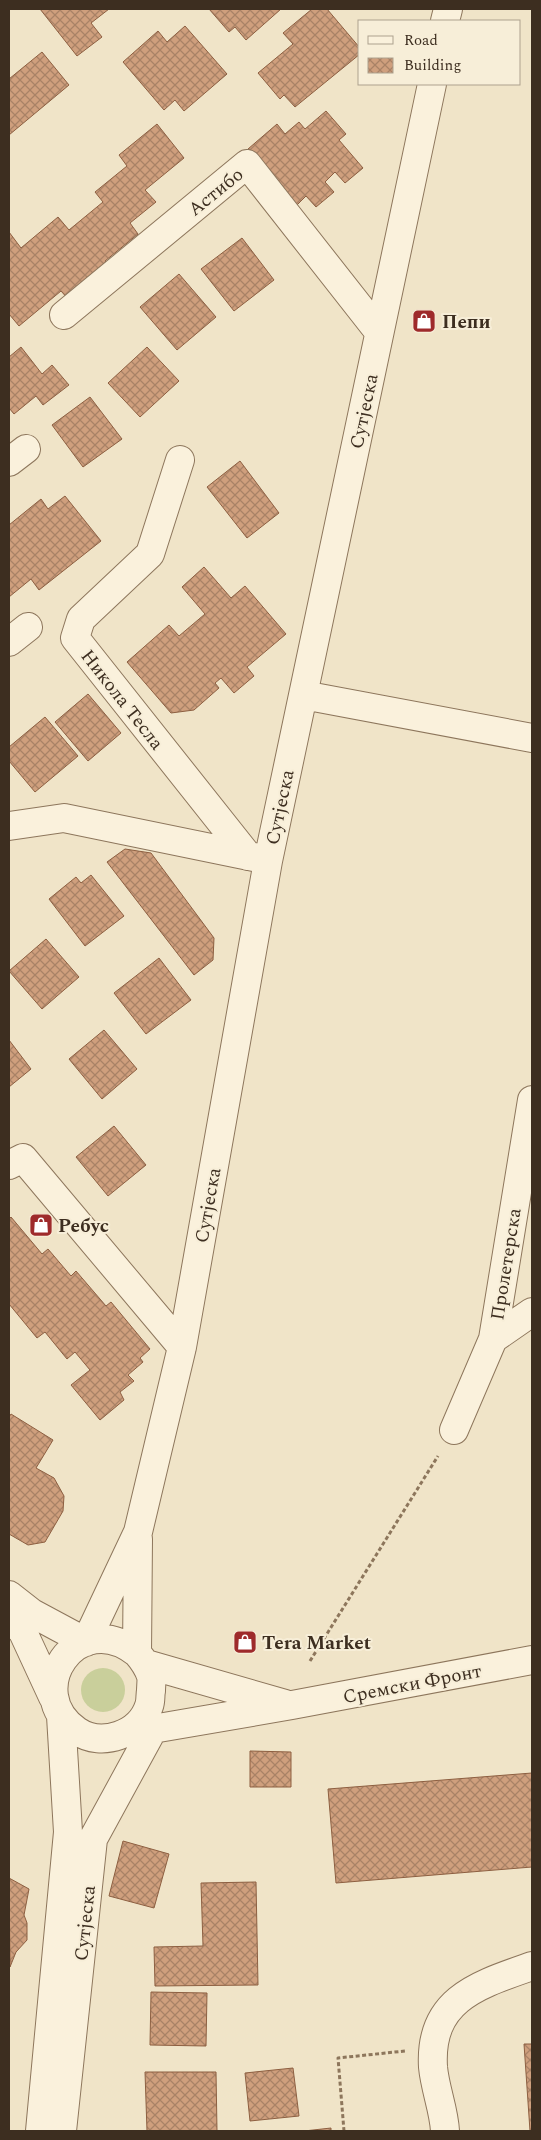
<svg xmlns="http://www.w3.org/2000/svg" width="541" height="2140" font-family="Spectral,serif">
	<style>
		.green { fill: #c9cf9b }
		.building { fill: url(#building-cross-hatch); stroke: #8d5f41 }
		.lines { fill: none; stroke-linecap: round; stroke-linejoin: round }
		.minor-casing { stroke: #8d765c; stroke-width: 30 }
		.path { stroke: #8d765c; stroke-width: 3; stroke-dasharray: 4 2.5; stroke-linecap: butt }
		.minor { stroke: #faf1dc; stroke-width: 28 }
		.labels { text-anchor: middle; stroke-width: 4; stroke-linejoin: round; paint-order: stroke }
		.street-label { font-size: 19px; fill: #3d2e20; stroke: #f7eed8 }
		.poi-label { font-size: 19px; font-weight: bold; fill: #3d2e20; stroke: #f7eed8; text-anchor: start }
	</style>
	<defs>
		<pattern id="building-cross-hatch" width="8" height="8" patternUnits="userSpaceOnUse" patternTransform="scale(1.25)"><rect width="8" height="8" fill="#cf9f7d"/><path d="M0 0l8 8M0 8l8-8" fill="none" stroke="#a98266"/></pattern>
	</defs>
	<rect width="100%" height="100%" fill="#f0e4c8"/>
	<path class="green" d="M81 1690a22 22 0 1 1 44 0a22 22 0 1 1-44 0Z"/>
	<path class="building" d="M40 9H109L91 23 102 37 77 56Z
		M209 9H281L246 40 235 27 229 32Z
		M312 9H327L360 48V54L295 107 284 95 280 99 258 73 293 44 283 33Z
		M185 26 227 74 184 111 175 100 164 110 123 62 158 31 167 42Z
		M42 52 69 85 9 135V79Z
		M326 111 346 134 339 140 363 168 345 183 335 172 325 182 334 192 316 207 306 196 297 205 248 149 277 124 285 134 299 122 305 129Z
		M157 124 184 158 145 190 156 202 130 223 138 234 105 261 110 267 69 300 61 291 19 326 9 314V232L21 248 58 217 69 230 103 202 95 192 127 166 119 155Z
		M242 238 274 280 234 311 201 269Z
		M179 274 216 317 177 350 140 307Z
		M21 347 42 374 52 365 69 385 43 405 36 396 14 414 9 408V357Z
		M147 347 179 381 140 417 108 383Z
		M90 397 122 439 83 467 52 425Z
		M240 461 279 513 247 538 207 487Z
		M65 496 101 541 39 590 31 579 9 597V525L41 499 48 509Z
		M204 567 231 598 245 586 286 634 247 667 254 676 234 693 221 678 215 683 219 688 194 710 171 713 127 662 169 625 179 636 205 614 182 587Z
		M88 694 121 733 88 761 55 722Z
		M45 717 78 756 35 792 9 761V747Z
		M125 849 151 853 214 938 213 960 194 975 107 862Z
		M91 875 124 916 85 946 49 899 76 877 81 883Z
		M46 939 79 977 42 1009 9 971Z
		M159 958 191 1000 146 1034 114 993Z
		M104 1030 137 1069 102 1099 69 1059Z
		M9 1040 31 1069 9 1087Z
		M114 1126 146 1165 108 1196 76 1157Z
		M11 1217 42 1254 48 1249 71 1276 76 1271 106 1306 111 1302 150 1349 140 1358 143 1362 128 1375 134 1381 120 1392 124 1400 100 1420 71 1385 90 1370 75 1352 67 1359 45 1332 37 1338 9 1304V1219Z
		M11 1414 53 1440 36 1468 54 1478 64 1496 63 1511 45 1542 28 1545 9 1534V1417Z
		M250 1751 291 1752V1787H250Z
		M532 1773V1867L336 1883 328 1789Z
		M123 1841 169 1854 154 1908 109 1896Z
		M9 1878 29 1889 24 1915 27 1923V1940L16 1952 10 1967Z
		M256 1882 258 1985 155 1986 154 1947 203 1946 201 1883Z
		M151 1992 207 1993 206 2046 150 2045Z
		M524 2044H532V2131H530Z
		M293 2068 299 2116 250 2121 245 2073Z
		M145 2072H216L217 2131H147Z
		M331 2128V2131H304Z"/>
	<g class="lines">
		<g class="minor-casing">
			<path id="minor" d="M445 21 448 9
				M64 315 247 164 379 332
				M180 460 150 554 81 619 75 638 248 856
				M9 462 26 449
				M9 642 28 627
				M303 695 532 738
				M9 826 64 818 254 857
				M9 1165 23 1158 182 1347
				M493 1339 532 1100
				M454 1430 493 1339 532 1312
				M9 1595 32 1613 86 1642 138 1532 182 1347 268 861 432 84
				M9 1621 22 1630 53 1697
				M137 1653C77 1605 20 1692 77 1731 102 1748 140 1734 149 1706 151 1701 150 1695 151 1691 151 1686 152 1680 151 1676 148 1667 143 1660 137 1653L138 1539
				M146 1664 285 1704
				M135 1732 292 1705 532 1660
				M40 2131 68 1832 61 1716
				M62 2131 93 1839 153 1729
				M445 2131C444 2110 435 2089 433 2067 429 1999 478 1985 532 1966"/>
		</g>
		<path class="path" d="M310 1661 438 1456
			M344 2131 338 2058 405 2051"/>
		<use href="#minor" class="minor"/>
	</g>
	<defs>
		<g id="shop-square" transform="scale(1.25)"><rect x="-9" y="-9" width="18" height="18" rx="4" fill="#9e2a2b" stroke="#f7eed8"/><path d="M-5-2.5h2.3a2.7 3.5 0 0 1 5.4 0H5L5.5 6h-11ZM-1.5-2.5h3a1.5 2.3 0 0 0-3 0Z" fill="#fff"/></g>
	</defs>
	<g fill-rule="evenodd">
		<use href="#shop-square" x="424" y="321"/>
		<use href="#shop-square" x="41" y="1225"/>
		<use href="#shop-square" x="245" y="1642"/>
	</g>
	<g class="labels">
		<g class="street-label">
			<text transform="translate(215 191) rotate(-39)" y="7">Астибо</text>
			<text transform="translate(363 411) rotate(-78)" y="7">Сутјеска</text>
			<text transform="translate(123 699) rotate(52)" y="7">Никола Тесла</text>
			<text transform="translate(279 807) rotate(-78)" y="7">Сутјеска</text>
			<text transform="translate(207 1205) rotate(-80)" y="7">Сутјеска</text>
			<text transform="translate(505 1264) rotate(-81)" y="7">Пролетерска</text>
			<text transform="translate(412 1683) rotate(-11)" y="7">Сремски Фронт</text>
			<text transform="translate(84 1923) rotate(-84)" y="7">Сутјеска</text>
		</g>
		<g class="poi-label">
			<text x="442" y="328">Пепи</text>
			<text x="58" y="1232">Ребус</text>
			<text x="262" y="1649">Tera Market</text>
		</g>
	</g>
	<rect width="541" height="2140" fill="none" stroke="#3d2e20" stroke-width="20"/>
	<rect x="358" y="20" width="162" height="65" fill="#f7eed8" stroke="#ada18e"/>
	<rect x="368" y="36" width="25" height="8" fill="#faf1dc" stroke="#ada18e"/>
	<text x="404" y="45" font-size="15" fill="#3d2e20">Road</text>
	<rect x="368" y="58" width="25" height="15" fill="url(#building-cross-hatch)" stroke="#ada18e"/>
	<text x="404" y="70" font-size="15" fill="#3d2e20">Building</text>
</svg>
